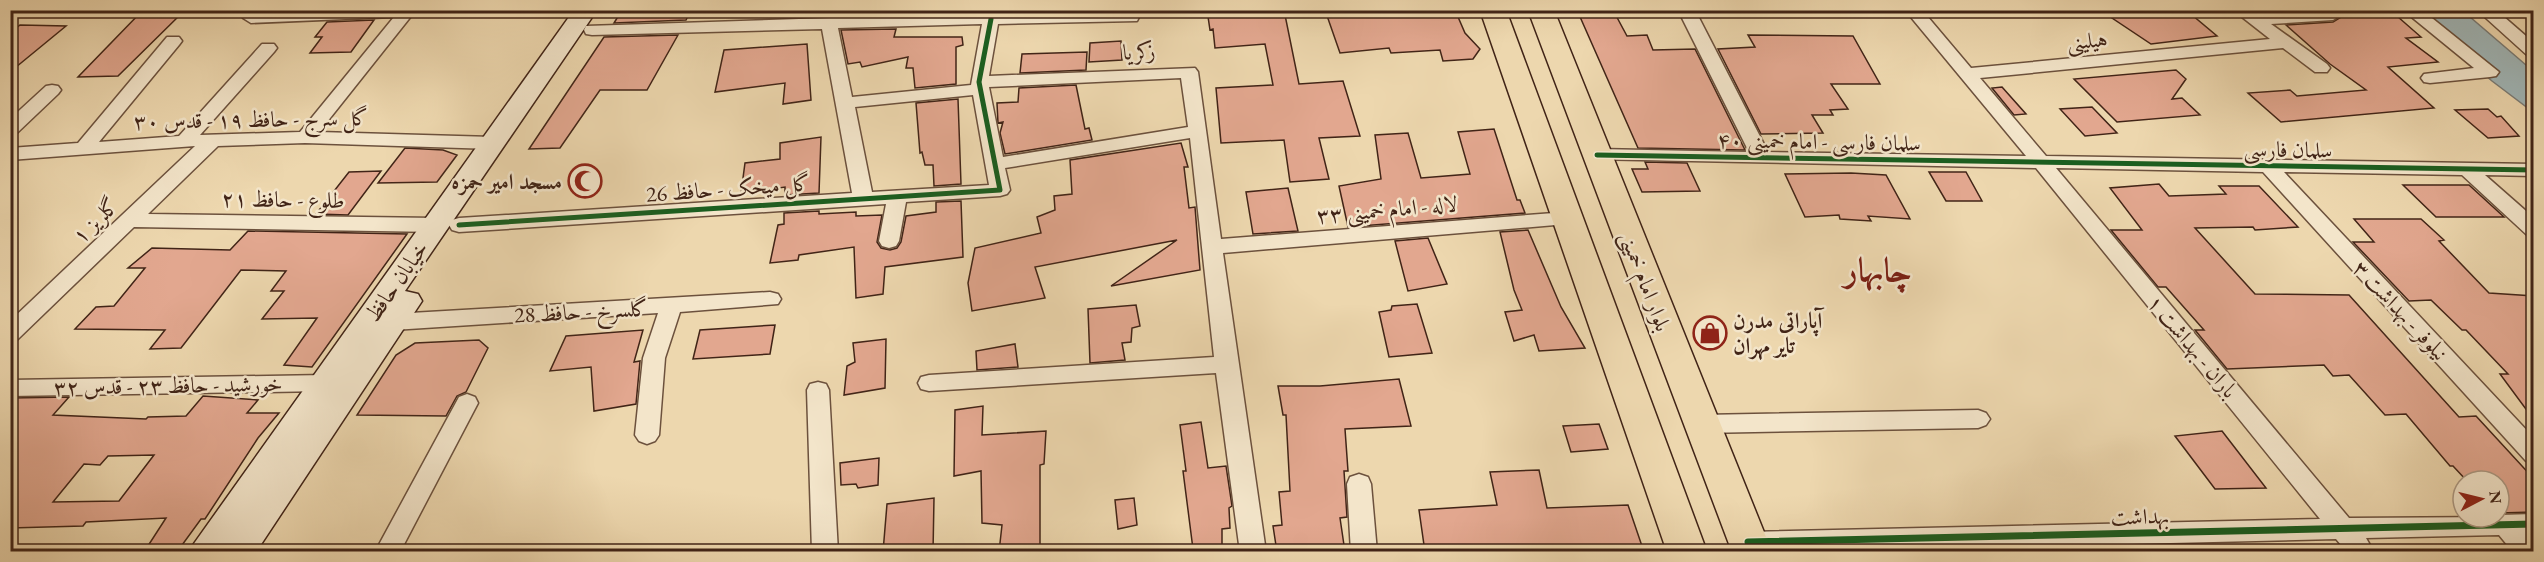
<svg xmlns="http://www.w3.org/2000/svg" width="2544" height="562" font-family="'EB Garamond',Amiri,serif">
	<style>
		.water { fill: #a0b6b7; stroke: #7a7c77; stroke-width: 1.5 }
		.building { fill: #e2a78f; stroke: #412417; stroke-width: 1.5; fill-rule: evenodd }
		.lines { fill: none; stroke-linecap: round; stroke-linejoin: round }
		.minor-casing { stroke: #6c513d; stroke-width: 3 }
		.secondary-casing { stroke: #412417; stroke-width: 3 }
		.primary-casing { stroke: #412417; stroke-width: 3 }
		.minor { fill: #f3e5ca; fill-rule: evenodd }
		.secondary { fill: #f3e5ca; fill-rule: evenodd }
		.primary { fill: #edd7ae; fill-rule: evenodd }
		.cycleway-far1-casing { stroke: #f3e5ca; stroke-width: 8 }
		.cycleway-casing { stroke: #f3e5ca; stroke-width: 10 }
		.cycleway-far1 { stroke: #1b5e20; stroke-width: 5 }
		.cycleway { stroke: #1b5e20; stroke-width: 7 }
		.labels { text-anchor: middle; stroke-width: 5; stroke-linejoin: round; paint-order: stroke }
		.street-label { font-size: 22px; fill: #412417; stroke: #f3e5ca }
		.poi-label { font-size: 22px; font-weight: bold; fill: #412417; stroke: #f3e5ca; text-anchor: end }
		.town-label { font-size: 34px; font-weight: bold; fill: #7a1f14; stroke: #f3e5ca }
	</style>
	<rect width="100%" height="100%" fill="#edd7ae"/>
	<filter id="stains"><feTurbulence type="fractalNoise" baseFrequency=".00333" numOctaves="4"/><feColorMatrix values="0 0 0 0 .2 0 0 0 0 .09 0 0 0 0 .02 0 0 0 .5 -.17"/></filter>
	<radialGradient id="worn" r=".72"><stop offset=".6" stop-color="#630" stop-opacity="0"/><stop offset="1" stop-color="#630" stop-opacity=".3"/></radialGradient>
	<path class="water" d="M2409 11H2463L2533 71V112L2492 81Z"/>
	<path class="building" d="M143 10H185L118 76 78 77Z
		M622 10H691L686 20 614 23Z
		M832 10H900L899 14 833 16Z
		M1207 10H1284L1299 84 1343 81 1360 136 1319 138 1329 179 1290 182 1284 140 1221 143 1216 88 1273 85 1265 44 1215 48 1213 29 1210 30Z
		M1325 10H1455L1465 33 1480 49 1473 59 1443 61 1440 50 1391 53 1389 48 1340 53Z
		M1577 10H1613L1627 36 1647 35 1653 50 1695 49 1745 150 1638 148Z
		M2100 10H2186L2217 36 2151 44Z
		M2341 10H2390L2421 37 2406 38 2438 62 2388 67 2434 108 2281 122 2248 93 2290 90 2297 96 2366 90 2330 64 2286 25 2333 22 2343 16Z
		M374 20 351 52 310 53 322 37H315L327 22Z
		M20 25 66 26 10 72V33Z
		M896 29 894 37H962L963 45 956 47V84L915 88 913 68H906L908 57 862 67 860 62 848 64 841 30Z
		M678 35 647 90H600L560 148 529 149 604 37Z
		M1748 35 1853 36 1880 84H1831L1848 109 1830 110 1833 115H1812L1823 133 1761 134 1718 49 1755 47Z
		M1121 41 1122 60 1089 62 1090 43Z
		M807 44 811 100 783 104 785 83 715 92 724 50Z
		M1087 52 1086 70 1020 73 1022 54Z
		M2176 70 2186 79 2172 99 2182 98 2200 115 2117 122 2074 79Z
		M1076 85 1085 129 1089 128 1092 140 1005 154 1000 133 1003 122 998 123 997 103 1018 102 1019 88Z
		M2002 87 2026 114 2014 115 1992 88Z
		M958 99 961 184 934 186 933 165H925L922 152 920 153 916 103Z
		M2092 107 2117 133 2085 136 2060 109Z
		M2488 109 2497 117 2501 116 2519 136 2488 138 2455 110Z
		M1494 129 1517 200H1520L1525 213 1348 227 1339 186 1381 179 1375 135 1408 133 1421 178 1470 174 1458 132Z
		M821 137 819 193 785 195V187L741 193 745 163 780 159V143Z
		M1181 143 1188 167H1184L1189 208 1195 207 1200 270 1111 286 1177 240 1035 267 1045 298 972 311 968 283 975 248 1041 233 1037 217 1055 210 1054 196 1072 194 1070 160Z
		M405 148 443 150 457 155 437 182 378 183Z
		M1645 162 1687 163 1700 191 1642 192 1632 169H1648Z
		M381 171 348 215 316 214 349 172Z
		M1929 172H1966L1982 201H1946Z
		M1851 173 1886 175 1910 219 1868 216 1871 221 1840 219 1839 215 1805 217 1785 174Z
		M2159 184 2169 196 2226 194 2219 186H2259L2298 227 2255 230 2253 227 2195 228 2255 294 2349 295 2459 417 2476 416 2534 479V512L2499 513V481H2467L2453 466H2450L2406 414 2385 415 2349 375 2333 376 2324 365 2227 369 2195 330H2204L2166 287H2158L2111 230H2142L2110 188Z
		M2403 185H2469L2504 217H2436Z
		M1288 188 1298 231 1253 234 1246 192Z
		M961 201 963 257 885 267 883 294 856 298 854 247 799 255 798 260 770 263 778 225 784 224V213L819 211V214L856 212V216L882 215 877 242 881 248 890 250 897 248 901 242 906 216 936 212V202Z
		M2354 219H2421L2444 240 2439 241 2489 293 2534 296V420L2500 374H2508L2466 330H2462L2431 300 2409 301 2353 242H2374Z
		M1528 230 1561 307 1585 348 1539 351 1534 335 1514 341 1505 312 1522 310 1514 290 1500 232Z
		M248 231 407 234 312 367 284 365 317 318 262 319 284 291H271L286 271 241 270 181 348 150 349 165 330 75 329 96 307 114 306 145 268H128L152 248 230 250Z
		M1428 238 1447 284 1408 291 1395 241Z
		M1417 304 1432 353 1389 357 1379 312 1391 310 1392 306Z
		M1136 305 1140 326 1132 328 1131 342 1122 343 1125 360 1090 363 1088 309Z
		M775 325 770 354 693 359 700 330Z
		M643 330 634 362 640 361 636 404 594 411 591 367 550 371 566 336Z
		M886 339 885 388 844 395 847 366 855 362 853 343Z
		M479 340 488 348 466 392 457 396 446 416 357 415 396 355 415 343Z
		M1015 344 1018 367 977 370 976 351Z
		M1399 379 1411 426 1345 429 1348 471H1344L1347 517 1340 518 1345 552H1277L1273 526 1282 525 1279 492 1290 491 1286 415H1283L1278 386H1320Z
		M203 396 258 400 247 413H279L258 438 205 519H201L177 552H144L166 518 86 522 83 526 10 528V398L69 397 53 415 146 419 148 417 186 416ZM154 455 119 501 53 502 84 464 100 465 108 456Z
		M983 406 982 435 1046 431 1044 464 1040 465V552H999L1002 525 982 523 981 471 954 476 955 410Z
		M1201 422 1208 468 1226 466 1232 506 1229 508 1230 528 1222 529V549H1193L1183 471H1186L1180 425Z
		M1599 424 1608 449 1571 452 1563 426Z
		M2222 431 2266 488 2215 489 2175 436Z
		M879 458 878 485 858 488 856 484 841 485 840 463Z
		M1539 470 1547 508 1628 505 1644 552H1507V548L1425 552 1419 510 1497 505 1490 472Z
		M934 498 933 552H883L887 504Z
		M1134 498 1137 525 1118 529 1115 500Z"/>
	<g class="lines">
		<g class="minor-casing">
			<path id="minor" d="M307 10H416L319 132 493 137 500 139 502 143 500 147 493 149 305 143 218 146 148 214 436 218 443 220 446 225 443 230 436 232 134 227 18 339 10 342V321L195 146 10 160V148L78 143 167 37H179L182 41 179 45 99 142 179 136 262 44H274L277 48 274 52 200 135 300 132 394 17 251 23 243 18 251 13Z
				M1678 10H1695L1768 152 2026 156 1905 10H1922L1971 68 2270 39 2233 10H2252L2258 15 2338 10 2341 15 2333 20 2271 24 2327 64 2330 68 2327 72H2315L2283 48 1980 78 2046 156 2534 164V176L2485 175 2534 218V236L2527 235 2462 175 2284 172 2534 438V463L2526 461 2263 172 2056 168 2349 518 2499 517V515L2534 514V534H2528L2534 540V552H2513L2499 535 2366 538 2374 552H2347L2336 539 1785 552H1745L1739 549 1735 542 1739 535 1748 532 2320 519 2036 168 1590 159 1588 155 1590 151 1597 149 1749 152Z
				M2403 10H2422L2499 72 2496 76 2490 77 2430 83 2424 82 2421 78 2424 74 2474 68Z
				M2477 10H2496L2534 43V57L2528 56Z
				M1131 12 1139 17 1137 21 998 24 989 76 1195 68 1198 72 1221 239 1567 212 1574 213 1577 218 1574 223 1567 224 1223 253 1266 552H1240L1216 373 929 391 921 389 918 383 921 377 929 375 1214 357 1190 138 1005 168 1010 190 1007 194 1000 196 906 202 899 241 896 246 889 248 882 246 879 241 886 204 459 232 452 230 449 225 452 220 459 218 852 193 822 29 592 35 586 34 584 30 586 26 829 18ZM982 24 971 85 852 97 838 28ZM1181 78 1188 127 1003 157 989 87ZM973 95 989 185 872 192 855 107Z
				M52 85 58 86 61 90 58 94 17 133 10 134V119L46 86Z
				M770 292 778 294 781 299 778 304 680 312 665 358 659 435 655 441 647 444 639 441 635 435 643 358 658 313 393 330 385 327 382 322 385 317 393 314Z
				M325 375 333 377 336 383 333 389 325 391 10 396V380Z
				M818 382 826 384 829 390 838 552H812L807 390 810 384Z
				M467 394 475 397 478 403 400 552H375L459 397Z
				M1978 410 1986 413 1990 419 1986 425 1978 428 1702 433 1694 430 1690 424 1694 418 1702 415Z
				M1359 474 1368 477 1371 484 1377 552H1351L1347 484 1350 477Z"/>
		</g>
		<g class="secondary-casing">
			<path id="secondary" d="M574 10H597L405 291 418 294 422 301 256 552H188Z"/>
		</g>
		<g class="primary-casing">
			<path id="primary" d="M1480 10H1506L1707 552H1667Z
				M1528 10H1554L1772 552H1732Z"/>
		</g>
		<use href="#minor" class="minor"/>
		<use href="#secondary" class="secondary"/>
		<use href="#primary" class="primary"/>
		<g class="cycleway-far1-casing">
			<path id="cycleway-far1" d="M1597 155 2534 170
				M459 225 1000 190 979 82 991 19"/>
		</g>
		<g class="cycleway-casing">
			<path id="cycleway" d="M1748 542 2534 524"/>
		</g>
		<use href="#cycleway-far1" class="cycleway-far1"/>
		<use href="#cycleway" class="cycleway"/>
	</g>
	<defs>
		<g id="mosque-ring" transform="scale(1.725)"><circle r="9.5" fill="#f3e5ca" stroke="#8f2418" stroke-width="1.5"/><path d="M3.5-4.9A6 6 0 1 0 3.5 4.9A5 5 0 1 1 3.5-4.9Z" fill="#8f2418"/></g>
		<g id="shop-ring" transform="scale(1.725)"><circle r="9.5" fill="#f3e5ca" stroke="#8f2418" stroke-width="1.5"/><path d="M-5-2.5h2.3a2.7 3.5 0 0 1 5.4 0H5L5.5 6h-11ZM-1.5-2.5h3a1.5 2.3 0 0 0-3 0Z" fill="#8f2418"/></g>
	</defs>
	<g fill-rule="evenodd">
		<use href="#mosque-ring" x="585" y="181"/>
		<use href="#shop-ring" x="1710" y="333"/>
	</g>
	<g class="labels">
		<g class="street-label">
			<text transform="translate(2087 40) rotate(-6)" y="8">هیلینی</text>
			<text transform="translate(1139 51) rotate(-3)" y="8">زکریا</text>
			<text transform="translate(251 119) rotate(-1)" y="8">گل سرج - حافظ ۱۹ - قدس ۳۰</text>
			<text transform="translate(1819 141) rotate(1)" y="8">سلمان فارسی - امام خمینی ۴۰</text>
			<text transform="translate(2288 149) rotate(1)" y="8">سلمان فارسی</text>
			<text transform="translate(728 188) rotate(-4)" y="8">گل میخک - حافظ 26</text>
			<text transform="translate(283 199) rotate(1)" y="8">طلوع - حافظ ۲۱</text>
			<text transform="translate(1387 209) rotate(-5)" y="8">لاله - امام خمینی ۳۳</text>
			<text transform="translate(95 220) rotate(-44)" y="8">گلریز ۱</text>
			<text transform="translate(396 281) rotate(-55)" y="8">خیابان حافظ</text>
			<text transform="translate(1646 281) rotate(69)" y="8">بلوار امام خمینی</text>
			<text transform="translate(2401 310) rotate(47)" y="8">نیلوفر - بهداشت ۳</text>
			<text transform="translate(581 311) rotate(-3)" y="8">گلسرخ - حافظ 28</text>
			<text transform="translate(2193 346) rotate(50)" y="8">باران - بهداشت ۱</text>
			<text transform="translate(168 385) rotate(-1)" y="8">خورشید - حافظ ۲۳ - قدس ۳۲</text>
			<text transform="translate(2140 516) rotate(-1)" y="8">بهداشت</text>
		</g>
		<g class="poi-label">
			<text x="562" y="189">مسجد امیر حمزه</text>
			<text x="1733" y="328" text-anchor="start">آپاراتی مدرن<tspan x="1733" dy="25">تایر مهران</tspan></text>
		</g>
		<g class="town-label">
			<text x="1878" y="281">چابهار</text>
		</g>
	</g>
	<rect width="2544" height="562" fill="none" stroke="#edd7ae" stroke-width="36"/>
	<rect x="12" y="12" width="2520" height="538" fill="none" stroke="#412417" stroke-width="3"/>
	<rect x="18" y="18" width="2508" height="526" fill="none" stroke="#412417" stroke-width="1.5"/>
	<g transform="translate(2481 499) rotate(83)"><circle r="28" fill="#f3e5ca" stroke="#ac9882" stroke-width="1.5"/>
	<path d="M0-4.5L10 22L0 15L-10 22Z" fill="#8f2418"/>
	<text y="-9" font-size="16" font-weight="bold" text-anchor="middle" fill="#412417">N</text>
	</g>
	<rect width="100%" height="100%" filter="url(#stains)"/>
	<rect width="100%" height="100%" fill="url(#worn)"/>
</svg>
